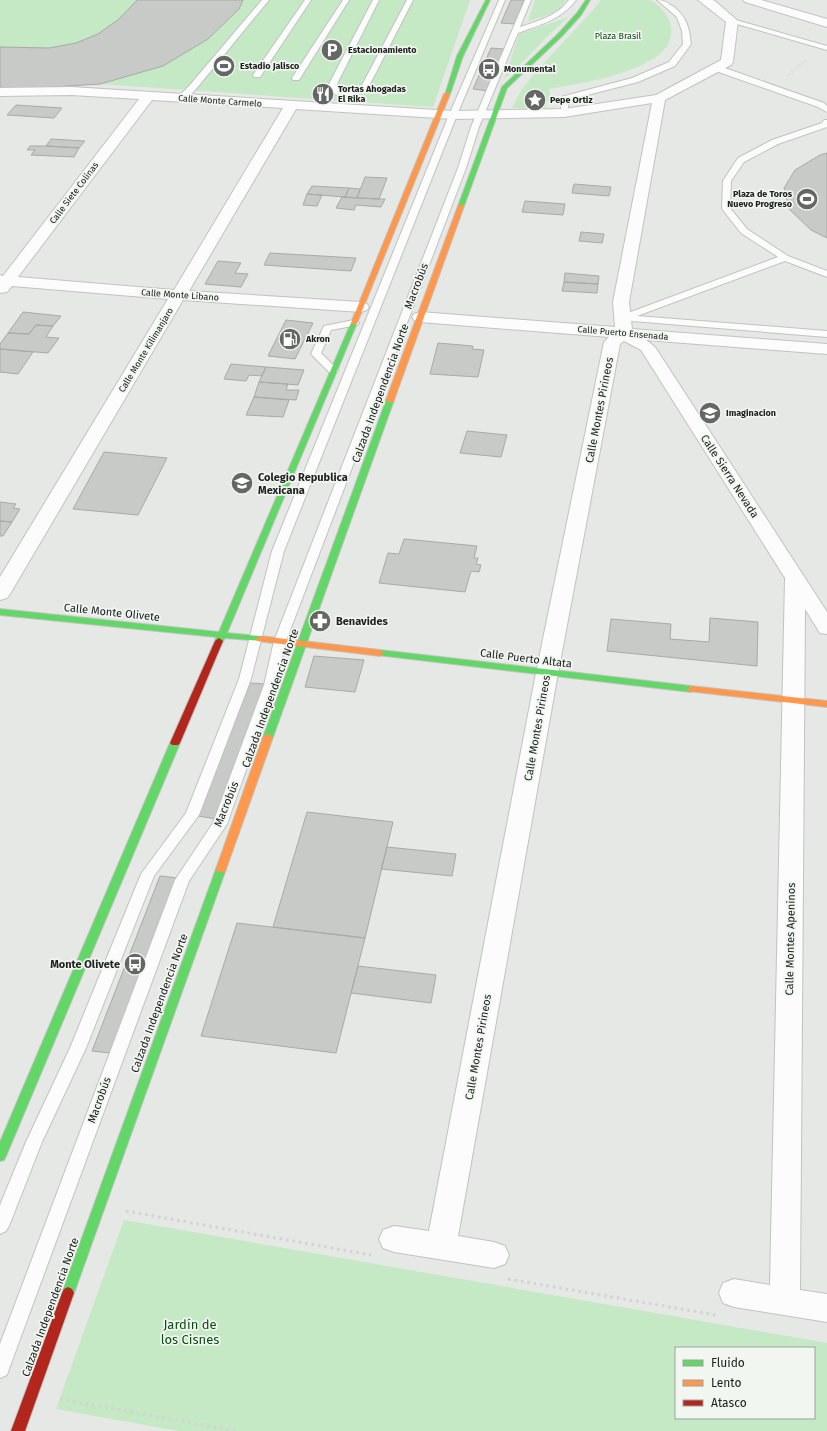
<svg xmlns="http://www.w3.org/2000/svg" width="827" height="1431" font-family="'Fira Sans',sans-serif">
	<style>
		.green { fill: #c5e8c5; fill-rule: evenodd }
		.building { fill: #c8cac7; stroke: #a7aaa7 }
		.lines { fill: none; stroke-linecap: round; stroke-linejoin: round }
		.lane-casing { stroke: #c1c3c1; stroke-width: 2 }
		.street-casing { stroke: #c1c3c1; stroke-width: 2 }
		.fast-casing { stroke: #c1c3c1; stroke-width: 2 }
		.slow-casing { stroke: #c1c3c1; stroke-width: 2 }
		.jam-casing { stroke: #c1c3c1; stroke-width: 2 }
		.path-far1 { stroke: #d2d3d2; stroke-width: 1.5; stroke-dasharray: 1 2; stroke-linecap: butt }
		.path { stroke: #d2d3d2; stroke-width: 3; stroke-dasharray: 2.5 4; stroke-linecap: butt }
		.lane { fill: #fbfcfb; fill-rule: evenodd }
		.street { fill: #fbfcfb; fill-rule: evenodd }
		.fast { fill: #63d668; fill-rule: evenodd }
		.slow { fill: #ff974d; fill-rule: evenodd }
		.jam { fill: #b3261e; fill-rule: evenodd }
		.labels { text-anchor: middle; stroke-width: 3.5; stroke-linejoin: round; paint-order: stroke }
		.far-park-label { font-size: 9px; fill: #094c12; stroke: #f1f6f1 }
		.far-poi-label { font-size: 9px; font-weight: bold; fill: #202220; stroke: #f1f6f1; text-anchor: start }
		.far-street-label { font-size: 9px; fill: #202220; stroke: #f1f6f1 }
		.street-label { font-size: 11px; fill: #202220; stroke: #f1f6f1 }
		.poi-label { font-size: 11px; font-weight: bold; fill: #202220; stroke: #f1f6f1; text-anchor: start }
		.near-park-label { font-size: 13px; fill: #094c12; stroke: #f1f6f1 }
	</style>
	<rect width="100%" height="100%" fill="#e5e8e4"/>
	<path class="green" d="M0 0H470L433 107 100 84 22 89 0 87Z
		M535 0H566C556 14 544 17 528 21Z
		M601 0C610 0 643 0 650 0 655 2 661 8 664 12 678 31 671 49 651 60 621 77 583 83 549 89L550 94 545 108H512L522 89 533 75 594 9Z
		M569 17C545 36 527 60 504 79L519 34Z
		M124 1220 827 1343V1431H179L56 1409ZM676 1348H814V1418H676Z"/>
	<path class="building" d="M137 0H243L239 9 208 39 163 66 100 84 22 89 0 87V47L49 48 76 43 98 34 119 19Z
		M511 0H524L515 24 501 23Z
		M491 48 504 49 488 91 473 89Z
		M16 105 62 108 54 118 7 115Z
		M51 139 85 141 79 148 46 146Z
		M30 146H46L79 148 74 157 31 155 35 150H27Z
		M827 153V238L811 230 789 209 784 188 795 170 820 155Z
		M365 177 387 178 379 199 357 198Z
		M574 184 611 187 609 196 572 193Z
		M312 186 349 188 345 197 307 194Z
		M349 188 360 189 357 198 345 197Z
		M307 194 322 195 317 206 303 205Z
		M342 197 379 199H385L381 207 356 205 354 210 336 208Z
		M525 201 565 204 563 215 522 212Z
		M581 232 604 234 602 243 579 241Z
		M270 253 356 258 351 271 264 265Z
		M218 261 241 263 235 273 248 274 241 287 205 284Z
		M565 273 599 276 598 284 564 282Z
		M564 282 598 284 597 293 562 291Z
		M23 312 61 316 53 326 36 325 29 334 8 333Z
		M286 320 313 323 295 359 268 356Z
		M36 325 53 326 46 337 59 338 48 353 0 349V344L8 333 29 334Z
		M438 343 473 346 472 349 484 350 478 377 430 374Z
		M0 349 33 352 18 374 0 372Z
		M231 364 266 367 262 376 249 375 246 381 224 379Z
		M266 367 304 370 298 385 259 382Z
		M259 382 288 384 286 390H299L296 400 254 397Z
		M254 397 289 400 283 417 246 415Z
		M467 431 507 435 501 457 460 453Z
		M104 452 167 458 138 515 73 509Z
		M0 502 16 504 13 508 20 509 12 522 0 521Z
		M0 521 12 522 3 536H0Z
		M404 539 477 546 474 558H478L476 564 481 565 479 572 471 571 465 592 379 583 388 553 399 554Z
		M710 618 758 622 757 666 607 651 611 619 671 624 670 639 709 642Z
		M314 656 364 660 355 692 305 687Z
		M250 683 265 684 216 819 198 816Z
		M307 812 393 822 365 938 273 927Z
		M387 847 456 854 452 876 381 869Z
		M160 876 178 878 110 1053 92 1051Z
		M237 923 365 938 336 1053 201 1036Z
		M358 966 436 975 431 1003 351 993Z"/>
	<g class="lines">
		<g class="lane-casing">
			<path id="lane" d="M262 0H269L196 89 184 101H178V97L190 85Z
				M305 0H311L260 77H254L253 75Z
				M343 0H349L299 80H293L292 78Z
				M373 0H379L337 84 338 90 350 91 361 87 407 0H413L367 90 350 96 332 94 329 88V84Z
				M499 0H505L457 115 284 551 251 679 199 815 154 876 86 1048 42 1142 9 1226 6 1231 0 1234V1205L26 1142 70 1048 141 874 186 813 239 679 272 551 449 115Z
				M525 0H531L520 27C538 21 557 16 569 0H576C562 19 540 25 518 33L479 127 466 168 286 641 276 685 227 824 189 881 9 1369 7 1375 0 1378V1344L175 880 213 823 264 685 274 641 458 168 471 127Z
				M657 0C665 0 667 3 674 7 687 18 689 27 691 44L675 66 638 82 568 100V113L564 115H561V97L632 78 669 62 683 44 682 31 677 17Z
				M732 19 827 46V50L730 22V20Z
				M713 66H719L824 103 827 106V112L818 107 713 70Z
				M824 120H827V127L778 144 744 162 731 181 730 208 747 229 788 256 827 271V277L785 261 637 316 827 331V337L620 320 618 318 620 316 778 257 741 233 723 210 722 208 723 181 738 158 772 140 822 123Z
				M354 320 357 321 359 323 357 325 331 330 321 353 338 370 337 372H329L311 354 324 326Z"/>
		</g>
		<g class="street-casing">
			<path id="street" d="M698 0H713L716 2 738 21 733 62 731 65 665 100 629 302 632 329 827 344V354L646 340 655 347 827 612V634L820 633 805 609 800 1290 827 1294V1322L734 1307 723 1303 719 1293 723 1283 734 1279 770 1285 785 578 641 350 624 341 620 344 558 673 458 1236 494 1242 505 1246 509 1255 505 1264 494 1268 394 1252 383 1248 379 1239 383 1230 394 1226 429 1231 536 673 604 342 609 337 420 322 414 320 412 317 414 314 420 312 615 327 613 302 652 103 564 117 453 119 296 109 189 291 361 302 367 304 369 307 367 310 361 312 183 300 10 594 7 598 0 600V577L168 299 12 286 7 292 0 293V275L3 276 139 99 71 95 0 96V88L71 87 453 111 564 109 656 95 721 60 726 22ZM152 100 283 108 174 290 18 277Z
				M743 0H761L827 19V27L745 2Z"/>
		</g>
		<g class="fast-casing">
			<path id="fast" d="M486 0H490L463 56 450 94 445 95 457 56Z
				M586 0H590L581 15 562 36 507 88 464 206 459 207 458 206 502 87 558 34 577 13Z
				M354 321 357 323 227 633 260 636 263 637 264 639 263 641 225 638 222 643 219 644 215 641 216 637 0 615V609L219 632 351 323Z
				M387 398H393L394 400 273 737 271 739H265L263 737Z
				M380 650 691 686 695 689 691 692 377 655 376 653 377 651Z
				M175 740 180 743 6 1156 4 1160 0 1161V1142L170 743Z
				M221 865 225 866 226 869 74 1293 72 1297 68 1299 64 1297 62 1293 216 869 217 866Z"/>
		</g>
		<g class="slow-casing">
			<path id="slow" d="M447 92 450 94 357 323 354 325 352 324 351 323 444 94Z
				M461 204 464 206 394 400 393 402H387L386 400 458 206Z
				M260 636 380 650 384 653 380 656 257 641 256 639Z
				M691 686 827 701V707L688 691 687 689Z
				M268 734 273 737 226 869 225 872H217L216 869 263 737Z"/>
		</g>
		<g class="jam-casing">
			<path id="jam" d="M219 638 223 641 180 743 178 745H172L170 743 215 641Z
				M68 1287 72 1289 74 1293 25 1431H11L62 1293 64 1289Z"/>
		</g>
		<path class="path-far1" d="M787 76 808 59"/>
		<path class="path" d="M126 1211 371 1255
			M508 1279 716 1315
			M60 1399 236 1431"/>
		<use href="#lane" class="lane"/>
		<use href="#street" class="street"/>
		<use href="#fast" class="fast"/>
		<use href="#slow" class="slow"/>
		<use href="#jam" class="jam"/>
	</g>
	<defs>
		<g id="parking-disc" transform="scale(1.15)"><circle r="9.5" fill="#656765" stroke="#f1f6f1"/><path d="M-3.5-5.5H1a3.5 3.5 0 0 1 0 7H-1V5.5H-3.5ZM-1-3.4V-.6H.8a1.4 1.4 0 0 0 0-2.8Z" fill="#fff"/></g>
		<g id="stadium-disc" transform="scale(1.15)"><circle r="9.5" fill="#656765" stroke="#f1f6f1"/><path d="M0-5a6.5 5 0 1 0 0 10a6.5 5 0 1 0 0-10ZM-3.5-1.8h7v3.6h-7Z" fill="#fff"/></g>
		<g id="bus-disc" transform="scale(1.15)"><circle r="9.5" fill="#656765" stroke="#f1f6f1"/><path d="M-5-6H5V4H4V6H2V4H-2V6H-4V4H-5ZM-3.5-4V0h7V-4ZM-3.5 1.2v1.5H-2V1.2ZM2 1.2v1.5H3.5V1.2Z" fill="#fff"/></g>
		<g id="restaurant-disc" transform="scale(1.15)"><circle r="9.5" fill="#656765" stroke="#f1f6f1"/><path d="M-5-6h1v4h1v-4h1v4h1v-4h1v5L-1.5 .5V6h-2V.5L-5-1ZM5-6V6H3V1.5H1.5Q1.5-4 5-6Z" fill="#fff"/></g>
		<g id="sight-disc" transform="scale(1.15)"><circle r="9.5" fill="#656765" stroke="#f1f6f1"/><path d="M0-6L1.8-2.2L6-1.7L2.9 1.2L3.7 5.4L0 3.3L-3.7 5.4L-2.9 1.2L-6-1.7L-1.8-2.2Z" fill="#fff"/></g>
		<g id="fuel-disc" transform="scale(1.15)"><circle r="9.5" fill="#656765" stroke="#f1f6f1"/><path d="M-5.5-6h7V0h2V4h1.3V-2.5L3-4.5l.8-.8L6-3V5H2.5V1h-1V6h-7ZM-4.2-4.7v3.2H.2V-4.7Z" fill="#fff"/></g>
		<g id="school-disc" transform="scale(1.15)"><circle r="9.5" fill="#656765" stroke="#f1f6f1"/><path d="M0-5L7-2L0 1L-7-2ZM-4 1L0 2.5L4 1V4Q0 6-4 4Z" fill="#fff"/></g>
		<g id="university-disc" transform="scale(1.15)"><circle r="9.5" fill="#656765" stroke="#f1f6f1"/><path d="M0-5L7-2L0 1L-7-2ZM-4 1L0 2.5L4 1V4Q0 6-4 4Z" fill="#fff"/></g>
		<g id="pharmacy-disc" transform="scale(1.15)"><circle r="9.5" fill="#656765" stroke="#f1f6f1"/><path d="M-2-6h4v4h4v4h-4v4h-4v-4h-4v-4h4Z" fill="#fff"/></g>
	</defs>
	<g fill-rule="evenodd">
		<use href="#parking-disc" x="332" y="50"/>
		<use href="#stadium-disc" x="224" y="66"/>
		<use href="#bus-disc" x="489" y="69"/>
		<use href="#restaurant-disc" x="323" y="94"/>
		<use href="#sight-disc" x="535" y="100"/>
		<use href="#stadium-disc" x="807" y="199"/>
		<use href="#fuel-disc" x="290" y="339"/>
		<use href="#school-disc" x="710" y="413"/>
		<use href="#university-disc" x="242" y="483"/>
		<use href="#pharmacy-disc" x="320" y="621"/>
		<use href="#bus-disc" x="135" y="964"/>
	</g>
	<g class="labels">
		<g class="far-park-label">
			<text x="618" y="39">Plaza Brasil</text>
		</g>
		<g class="far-poi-label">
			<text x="348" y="53">Estacionamiento</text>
			<text x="240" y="69">Estadio Jalisco</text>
			<text x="504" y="72">Monumental</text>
			<text x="338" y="92">Tortas Ahogadas<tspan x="338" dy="10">El Rika</tspan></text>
			<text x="550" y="103">Pepe Ortiz</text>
			<text x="792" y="197" text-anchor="end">Plaza de Toros<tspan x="792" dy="10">Nuevo Progreso</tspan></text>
			<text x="306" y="342">Akron</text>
			<text x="726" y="416">Imaginacion</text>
		</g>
		<g class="far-street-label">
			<text transform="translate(220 101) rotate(4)" y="3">Calle Monte Carmelo</text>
			<text transform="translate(74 193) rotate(-53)" y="3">Calle Siete Colinas</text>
			<text transform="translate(180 295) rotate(4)" y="3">Calle Monte Líbano</text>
			<text transform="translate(623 333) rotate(5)" y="3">Calle Puerto Ensenada</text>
			<text transform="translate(146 350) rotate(-59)" y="3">Calle Monte Kilimanjaro</text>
		</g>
		<g class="street-label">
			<text transform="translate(416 286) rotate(-69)" y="4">Macrobús</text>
			<text transform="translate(380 393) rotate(-70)" y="4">Calzada Independencia Norte</text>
			<text transform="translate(599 410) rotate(-79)" y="4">Calle Montes Pirineos</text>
			<text transform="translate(730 476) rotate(57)" y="4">Calle Sierra Nevada</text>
			<text transform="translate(112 612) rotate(6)" y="4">Calle Monte Olivete</text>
			<text transform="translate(526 658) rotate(7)" y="4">Calle Puerto Altata</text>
			<text transform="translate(270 698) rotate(-70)" y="4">Calzada Independencia Norte</text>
			<text transform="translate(537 728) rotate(-80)" y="4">Calle Montes Pirineos</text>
			<text transform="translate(226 804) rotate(-68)" y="4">Macrobús</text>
			<text transform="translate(790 939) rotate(-89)" y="4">Calle Montes Apeninos</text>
			<text transform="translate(159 1003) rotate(-70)" y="4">Calzada Independencia Norte</text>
			<text transform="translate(478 1047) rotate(-80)" y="4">Calle Montes Pirineos</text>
			<text transform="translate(99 1100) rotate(-70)" y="4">Macrobús</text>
			<text transform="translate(50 1307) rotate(-70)" y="4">Calzada Independencia Norte</text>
		</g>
		<g class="poi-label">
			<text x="258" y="481">Colegio Republica<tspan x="258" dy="13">Mexicana</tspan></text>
			<text x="336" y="625">Benavides</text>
			<text x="120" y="968" text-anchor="end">Monte Olivete</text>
		</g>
		<g class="near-park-label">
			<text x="190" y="1329">Jardín de<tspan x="190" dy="15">los Cisnes</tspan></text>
		</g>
	</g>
	<rect x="675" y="1347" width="140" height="72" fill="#f1f6f1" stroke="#9da19d"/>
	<rect x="683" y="1360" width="20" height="6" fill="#63d668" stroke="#9da19d"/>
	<text x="711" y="1367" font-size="12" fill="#202220">Fluido</text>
	<rect x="683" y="1380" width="20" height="6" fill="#ff974d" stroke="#9da19d"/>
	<text x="711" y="1387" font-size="12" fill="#202220">Lento</text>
	<rect x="683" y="1400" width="20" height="6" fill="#b3261e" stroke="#9da19d"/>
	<text x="711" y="1407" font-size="12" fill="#202220">Atasco</text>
</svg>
